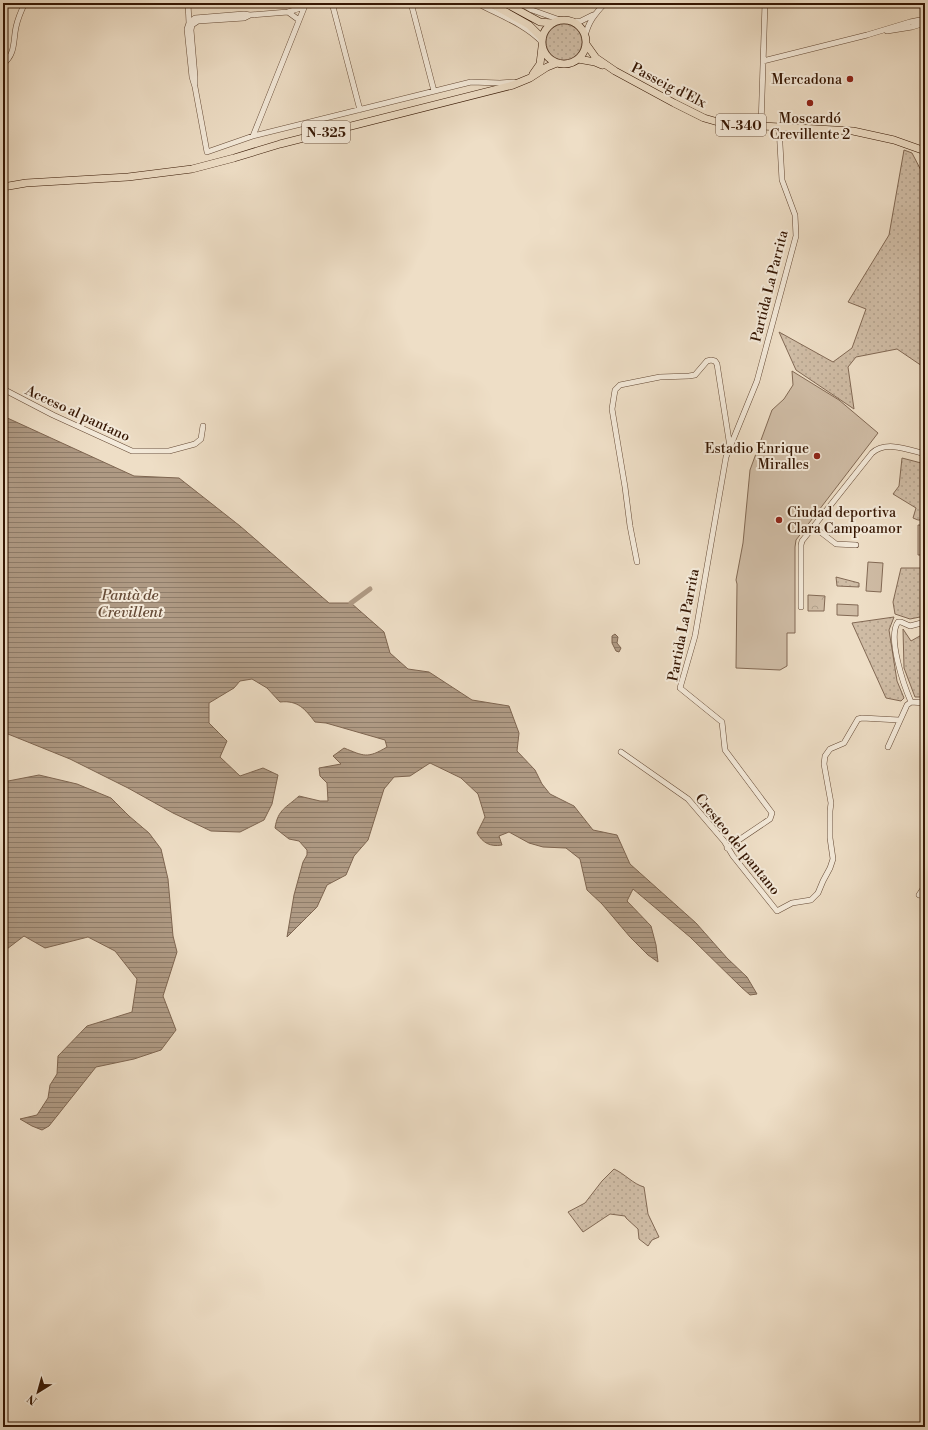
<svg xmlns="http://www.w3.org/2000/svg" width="928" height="1430" font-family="'Libre Bodoni',serif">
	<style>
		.grass { fill: url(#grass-dots); stroke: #826954 }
		.forest { fill: url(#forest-crowns); stroke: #826954 }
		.pitch { fill: #cfbca5; stroke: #826954 }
		.water { fill: url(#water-rules); stroke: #7e6550 }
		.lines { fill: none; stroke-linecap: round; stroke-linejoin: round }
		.canal { stroke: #af9a84; stroke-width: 5 }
		.minor-casing { stroke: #634834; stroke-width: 6 }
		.highway-casing { stroke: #351603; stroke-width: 8 }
		.minor { stroke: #f4eada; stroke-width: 5 }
		.highway { stroke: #eedec6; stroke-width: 7 }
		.poi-dot { fill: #8f2418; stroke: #f4eada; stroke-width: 1.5 }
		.labels { text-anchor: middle; stroke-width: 4; stroke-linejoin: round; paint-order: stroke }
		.shield { fill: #f4eada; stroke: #6e5644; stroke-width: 1 }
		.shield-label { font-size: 13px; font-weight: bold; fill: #351603 }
		.poi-label { font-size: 14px; fill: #351603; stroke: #f4eada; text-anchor: end }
		.street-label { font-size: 14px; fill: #351603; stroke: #f4eada }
		.water-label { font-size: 15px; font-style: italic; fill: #664b37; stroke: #f4eada }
	</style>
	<defs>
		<pattern id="grass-dots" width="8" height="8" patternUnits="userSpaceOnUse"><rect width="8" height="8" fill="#cfbca5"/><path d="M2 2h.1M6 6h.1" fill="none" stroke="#b2a18c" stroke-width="1.8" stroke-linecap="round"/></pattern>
		<pattern id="forest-crowns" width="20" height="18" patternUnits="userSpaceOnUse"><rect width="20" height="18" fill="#cfbca5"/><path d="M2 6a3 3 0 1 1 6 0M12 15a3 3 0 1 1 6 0" fill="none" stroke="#b2a18c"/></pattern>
		<pattern id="water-rules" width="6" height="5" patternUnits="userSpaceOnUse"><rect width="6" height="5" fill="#af9a84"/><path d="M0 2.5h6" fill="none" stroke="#8f7d6a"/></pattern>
	</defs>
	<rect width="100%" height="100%" fill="#eedec6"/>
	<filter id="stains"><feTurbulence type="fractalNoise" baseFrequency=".005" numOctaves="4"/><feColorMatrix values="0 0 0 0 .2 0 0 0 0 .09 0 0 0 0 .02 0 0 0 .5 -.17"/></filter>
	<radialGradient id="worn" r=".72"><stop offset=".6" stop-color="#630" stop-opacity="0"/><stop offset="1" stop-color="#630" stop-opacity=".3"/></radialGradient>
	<path class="grass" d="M546 42a18 18 0 1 1 36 0a18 18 0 1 1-36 0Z
		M904 150 912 153 925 178V368L897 349 856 357 848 367 854 409 796 370 779 332 833 362 852 348 866 309 848 302 889 235Z
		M902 458 925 464V520H918L913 518 916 508 893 494 899 486Z
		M901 568H925V616L910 619 895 614 893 602Z
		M836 577 859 583V587L837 586Z
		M894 617 889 630 897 681 904 698 901 701 886 698 852 623Z
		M903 629 911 641 925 633V697H915L904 668Z
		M614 1169C625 1174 633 1184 644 1187L648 1214 659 1237 652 1240 648 1246 639 1239 638 1229 626 1218 625 1216 610 1214 583 1232 568 1212 585 1203 602 1181Z"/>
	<path class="forest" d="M808 595 825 596 824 611H808Z"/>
	<path class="pitch" d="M792 371 839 400 878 433 796 540 795 547V633H787V666L780 670 736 668 737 584 736 580 743 543 750 470 772 410 784 399 793 385Z
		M918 525H925V555H918Z
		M868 562 883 563 881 592 866 591Z
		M837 604 858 605V616L837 615Z"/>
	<path class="water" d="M3 416 134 476 179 478 240 526 329 603H351L384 632 390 653 408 669 429 672 472 700 509 706 519 733 517 751 535 770 542 784 550 794 574 806 593 830 617 835 630 864 696 923 727 958 747 977 757 994 750 995 741 987 690 937 633 889 627 901 651 926 656 945 658 962 648 955 630 937 602 904 587 890 580 859 566 848 543 847 529 843 509 832 499 836 502 845C490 847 483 843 477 833L485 817 478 794 461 778 430 763 410 776 394 777 384 789 368 840 354 856 346 875 327 885 317 907 287 937 294 895 303 862 307 855V850L299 841 289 839 275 828C278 809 286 808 299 796L320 801H328L327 783 320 776 319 768 341 764 333 756 344 748C364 756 367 759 387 747L385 740 326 723 315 722C305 709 298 700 280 702L267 688 252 679 240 681 234 688 209 703V723L227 741 220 757 240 776 263 768 278 775 272 804 264 820 240 832 211 831 173 813 128 788 70 759 3 732Z
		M615 634 618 637 617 643 621 648 619 652 616 651 612 643V636Z
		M39 775 77 784 111 798 129 816 149 833 161 849 168 879 173 936 177 952 163 996 176 1030 161 1050 134 1059 96 1067 49 1126 42 1130 32 1126 20 1119 37 1115 48 1098 50 1085 57 1074 58 1056 87 1026 132 1012 137 979 115 951 88 937 45 948 24 936 3 952V782Z"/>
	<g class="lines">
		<path class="canal" d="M351 603 370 589"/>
		<g class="minor-casing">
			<path id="minor" d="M188 3 189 23 187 29 192 77 195 87 207 152 253 136 471 82 500 83 514 82
				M332 3 360 110
				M411 3 434 91
				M477 3C499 15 525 24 542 42
				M520 3 532 10 560 20
				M288 12 304 7
				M250 15 288 12 299 20
				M573 22 581 21 593 15
				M189 23 195 18 244 14 250 15 244 18 198 21 192 25 191 30 195 77V84
				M887 31 912 27 925 23
				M585 37C588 22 595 14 605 3
				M763 61 867 35 910 22 925 19
				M3 64C16 54 13 40 16 27 18 18 21 11 25 3
				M761 126 765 3
				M253 136 306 3
				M3 389 53 415 132 451H169L195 444 201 439 203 426
				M816 525 814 527 836 544 856 545
				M637 562 630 526 625 487 612 409 615 390 620 385 660 377 689 376 695 375 707 361 711 360 715 361 717 364 730 447
				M801 607V545L802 541 872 453C886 440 909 450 925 454
				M911 702C904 686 887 637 898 622H901L910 626 925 622
				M888 747 907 705 911 702 925 703
				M621 752 688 799 724 841 733 856 777 911 792 903 811 900 818 893 823 881 830 868 833 859 830 838V811L831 803 824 764 825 756 830 749 844 743 858 719 862 718 899 720
				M727 848 770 819 772 813 725 750 722 722 680 688 695 636 726 457 757 381 796 236 795 215 782 180 779 127
				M919 895 925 886"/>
		</g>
		<g class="highway-casing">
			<path id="highway" d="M490 3 529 25 542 38
				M505 3 540 22 552 23
				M542 42a22 22 0 1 1 44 0a22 22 0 1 1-44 0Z
				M586 44 596 58 615 71 674 103 704 118 725 124 853 131 894 140 925 151
				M578 59 595 62 602 65
				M533 74 540 64 542 47
				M3 187 26 183 128 177 192 169 234 158 280 144 513 85 530 78 547 67 557 63"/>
		</g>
		<use href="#minor" class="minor"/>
		<use href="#highway" class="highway"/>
	</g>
	<g class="poi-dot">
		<circle cx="850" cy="79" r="4"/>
		<circle cx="810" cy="103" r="4"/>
		<circle cx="817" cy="456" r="4"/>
		<circle cx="779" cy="520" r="4"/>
	</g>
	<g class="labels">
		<g class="shield">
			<rect x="716" y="114" width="50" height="22" rx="3"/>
			<rect x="302" y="121" width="48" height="22" rx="3"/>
		</g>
		<g class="shield-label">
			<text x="741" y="130">N-340</text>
			<text x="326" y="137">N-325</text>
		</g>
		<g class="poi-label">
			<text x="842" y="84">Mercadona</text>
			<text x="810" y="123" text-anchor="middle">Moscardó<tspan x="810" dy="16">Crevillente 2</tspan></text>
			<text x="809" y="453">Estadio Enrique<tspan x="809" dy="16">Miralles</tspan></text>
			<text x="787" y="517" text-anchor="start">Ciudad deportiva<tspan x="787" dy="16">Clara Campoamor</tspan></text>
		</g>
		<g class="street-label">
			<text transform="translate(669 85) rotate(27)" y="5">Passeig d'Elx</text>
			<text transform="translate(769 286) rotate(-76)" y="5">Partida La Parrita</text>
			<text transform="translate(78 413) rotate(25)" y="5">Acceso al pantano</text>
			<text transform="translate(683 625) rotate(-79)" y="5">Partida La Parrita</text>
			<text transform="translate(738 844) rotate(51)" y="5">Cresteo del pantano</text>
		</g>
		<g class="water-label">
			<text x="130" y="600">Pantà de<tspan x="130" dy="17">Crevillent</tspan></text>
		</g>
	</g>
	<rect width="928" height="1430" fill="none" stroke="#eedec6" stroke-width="16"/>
	<rect x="4" y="4" width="920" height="1422" fill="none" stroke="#351603" stroke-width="2"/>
	<rect x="8" y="8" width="912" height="1414" fill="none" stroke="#351603"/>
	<g transform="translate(38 1392) rotate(217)" stroke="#f4eada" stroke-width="3" paint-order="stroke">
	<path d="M0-3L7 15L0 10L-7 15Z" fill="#351603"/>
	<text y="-6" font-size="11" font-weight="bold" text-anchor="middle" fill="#351603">N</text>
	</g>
	<rect width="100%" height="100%" filter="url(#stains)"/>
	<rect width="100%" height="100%" fill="url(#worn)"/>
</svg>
